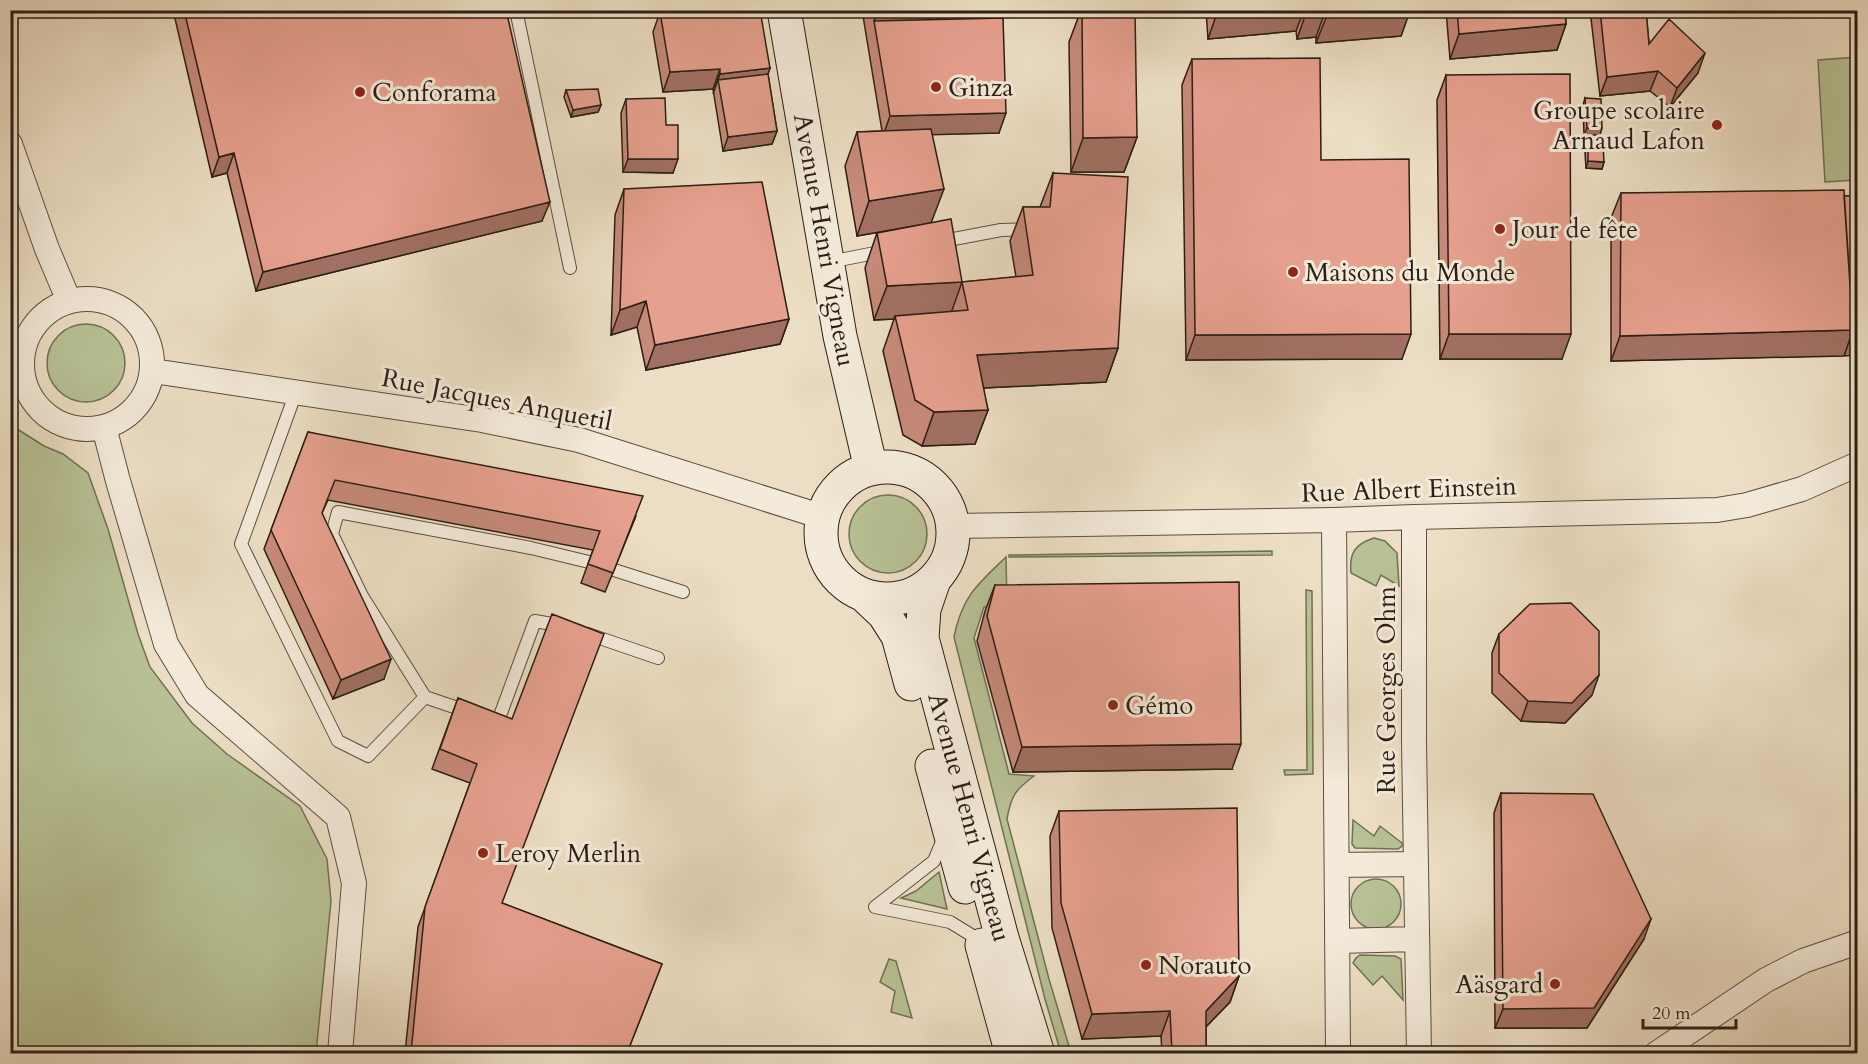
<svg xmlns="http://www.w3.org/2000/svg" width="1868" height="1064" font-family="Cardo,serif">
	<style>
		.green { fill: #b7c195; stroke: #717055; stroke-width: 1.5 }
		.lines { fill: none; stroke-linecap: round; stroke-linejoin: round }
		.lane-casing { stroke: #5b4e41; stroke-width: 14 }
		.street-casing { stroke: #5b4e41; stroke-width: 26 }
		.secondary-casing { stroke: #2b1e15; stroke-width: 35 }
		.lane { stroke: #f3ead9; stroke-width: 12 }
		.street { stroke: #f3ead9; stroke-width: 24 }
		.secondary { stroke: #f3ead9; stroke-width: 33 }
		.wall { fill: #c68a7a; stroke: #2b1e15; stroke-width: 1.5 }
		.shaded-wall { fill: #a17063; stroke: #2b1e15; stroke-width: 1.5 }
		.building { fill: #e6a08e; stroke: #2b1e15; stroke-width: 1.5 }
		.poi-dot { fill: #8f2418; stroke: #f3ead9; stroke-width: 2 }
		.labels { text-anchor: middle; stroke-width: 6; stroke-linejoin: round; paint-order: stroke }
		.poi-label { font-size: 26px; fill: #2b1e15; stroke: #f3ead9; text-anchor: start }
		.street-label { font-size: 26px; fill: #2b1e15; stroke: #f3ead9 }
	</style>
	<rect width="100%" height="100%" fill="#ecdec4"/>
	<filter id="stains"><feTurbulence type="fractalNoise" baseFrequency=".00333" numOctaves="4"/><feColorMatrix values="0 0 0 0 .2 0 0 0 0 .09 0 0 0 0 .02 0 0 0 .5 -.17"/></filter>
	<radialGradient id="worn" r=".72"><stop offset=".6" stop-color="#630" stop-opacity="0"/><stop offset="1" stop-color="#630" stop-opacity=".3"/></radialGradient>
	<path class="green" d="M1857 57V180L1825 182 1818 60Z
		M47 363a39 39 0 1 1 78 0a39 39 0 1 1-78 0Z
		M11 425 44 446 63 454 88 473 108 529 138 634 150 667 192 723 227 754 300 806 327 859 331 901 316 1053H11Z
		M849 534a39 39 0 1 1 78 0a39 39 0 1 1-78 0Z
		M1374 538 1385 541 1397 553 1399 586 1381 575 1376 586 1351 573C1349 553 1355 544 1374 538Z
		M1272 551V555L1009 557V555Z
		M1006 557 1007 606 984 607 974 638 1009 774 1034 776C1015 790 1011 796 1007 819L1049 979 1071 1053H1061L1045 999 954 637C962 596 978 584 1006 557Z
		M1306 590 1312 591 1313 774 1285 775 1284 770H1307Z
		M1353 820 1374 836 1380 826 1402 843V846L1398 849 1355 848 1352 844Z
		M939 872 947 909 901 898 916 891Z
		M1351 904a25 25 0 1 1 50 0a25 25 0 1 1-50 0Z
		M1360 955 1395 956 1401 959 1403 1000 1382 976 1373 985 1353 963 1356 958Z
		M889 959 896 961 912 1018 891 1012 895 991 880 982Z"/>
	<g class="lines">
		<g class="lane-casing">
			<path id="lane" d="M516 10 570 268
				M938 242 1001 230 1030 229
				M829 262 885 251
				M296 392 241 544 338 741 368 756 425 697
				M614 570 683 592
				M588 634 658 658
				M469 712 425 697 362 596 332 534 338 512 531 548 589 562
				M492 719 498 721 535 621 563 626
				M944 837 934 861 875 907 950 922 981 941"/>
		</g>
		<g class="street-casing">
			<path id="street" d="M10 144 47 249 69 301
				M22 364a65 65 0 1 1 130 0a65 65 0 1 1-130 0Z
				M153 371 482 420 579 440 823 517
				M104 427 118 481 166 644 197 695 338 817 354 883 340 1054
				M1414 517V742L1419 1054
				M1334 520 1338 1054
				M953 526 1334 520 1414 517 1717 510 1747 505 1802 489 1858 464
				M1337 865 1416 864
				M1337 941 1417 939
				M1656 1054 1766 980 1803 961 1858 942"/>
		</g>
		<g class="secondary-casing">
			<path id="secondary" d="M784 10 840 336 871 469
				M821 533a66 66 0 1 1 132 0a66 66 0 1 1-132 0Z
				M934 580 924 609 922 638 1002 938 1038 1054
				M865 596 884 614 898 636 911 684
				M932 766 965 887
				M982 945 1012 1054"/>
		</g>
		<use href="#lane" class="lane"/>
		<use href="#street" class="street"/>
		<use href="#secondary" class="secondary"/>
	</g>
	<path class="wall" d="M173 10H506L542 221 256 291 227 173 212 177Z
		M862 10H1005L1003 18 999 133 932 134 931 223 962 282 1016 277 1010 241 1023 207H1040L1053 173 1118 348 1106 382 983 388 988 410 975 444 922 446 903 435 883 351 894 319 874 320 865 268 877 233 912 226 857 236 845 166 857 132 882 131Z
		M1081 10H1082L1137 137 1124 172H1071L1069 42Z
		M1206 10H1410L1401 36 1316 43V37L1297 39 1296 31 1208 39Z
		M1446 10H1565L1566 24 1557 50 1450 59Z
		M1590 10H1646L1649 44 1698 73 1670 107 1650 91 1600 96Z
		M660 12 770 68 768 74 777 131 772 144 723 151 713 89 663 92 653 32Z
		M1192 59 1321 160 1402 359 1186 360 1182 85Z
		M1446 75 1562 359H1440L1437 100Z
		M566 90 601 105 598 112 571 117 564 97Z
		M1585 98 1600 135H1584L1583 105Z
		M626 99 666 125 673 173 623 172 621 113Z
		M1588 146 1604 162 1602 169 1586 168 1585 153Z
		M624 189 789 319 780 344 646 370 637 327 611 335 615 215Z
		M1621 193 1857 196V355L1611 361V218Z
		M308 432 636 516 605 592 581 583 593 550 328 500 322 513 384 679 333 699 264 549Z
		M995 585 1232 769 1013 772 977 641 985 611Z
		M1499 634 1592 695 1565 723 1521 721 1492 693V653Z
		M458 698 512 719 502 903 662 964 627 1053H405L418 927 470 783 432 769Z
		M1501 793 1644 939 1587 1028H1495L1494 813Z
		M1059 811 1239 976 1230 1002 1206 1027V1053H1162L1161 1036 1082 1039 1052 928 1050 836Z"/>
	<path class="shaded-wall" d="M1249 10H1304L1296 31 1208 39 1217 13Z
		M1410 11 1401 36 1316 43 1326 18Z
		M1325 12 1316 37 1297 39 1306 13Z
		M1005 13 996 38 874 21 876 16Z
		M1566 24 1557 50 1450 59 1459 34Z
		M1705 53 1698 73 1670 107 1677 88Z
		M770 68 763 88 718 80 713 94 720 74Z
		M720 69 713 89 663 92 670 72Z
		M1658 71 1650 91 1600 96 1607 77Z
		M601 105 598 112 571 117 573 110Z
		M1006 113 999 133 883 136 890 116Z
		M1587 128H1602L1600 135H1584Z
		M777 131 772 144 723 151 728 137Z
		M1137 137 1124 172H1071L1083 138Z
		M234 153 227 173 212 177 219 157Z
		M628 159H678L673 173 623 172Z
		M1588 161 1604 162 1602 169 1586 168Z
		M944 189 931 223 857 236 869 201Z
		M550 202 542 221 256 291 263 272Z
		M962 282 950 316H895L894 319 874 320 887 286Z
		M646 301 637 327 611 335 620 310Z
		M789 319 780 344 646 370 655 345Z
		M1853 330 1844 356 1611 361 1620 336Z
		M1411 334 1402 359 1186 360 1195 335Z
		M1449 334H1571L1562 359H1440Z
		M1851 336H1857V355L1844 356Z
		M1118 348 1106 382 964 389 977 355Z
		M988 410 975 444 922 446 934 412Z
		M391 659 384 679 333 699 341 680Z
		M1599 675 1592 695 1565 723 1521 721 1528 701Z
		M1241 744 1232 769 1013 772 1022 747Z
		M1651 919 1644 939 1587 1028H1495L1503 1009Z
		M1239 976 1230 1002 1196 1037 1206 1011Z
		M1170 1011 1161 1036 1082 1039 1092 1014Z"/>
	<path class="building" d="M184 10H506L550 202 263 272 234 153 219 157Z
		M669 10H760L770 68 720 74V69L670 72 660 12Z
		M875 10H1005V13L876 16Z
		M1082 10H1135L1137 137 1083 138Z
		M1217 10H1249L1217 13Z
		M1306 10H1410V11L1326 18 1325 12 1306 13Z
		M1457 10H1565L1566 24 1459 34Z
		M1600 10H1646L1649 44 1669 19 1705 53 1677 88 1658 71 1607 77Z
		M1003 18 1006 113 890 116 874 21Z
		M1320 58 1321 160 1409 159 1411 334 1195 335 1192 59Z
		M768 74 777 131 728 137 718 80Z
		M1570 74 1571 334H1449L1446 75Z
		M598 89 601 105 573 110 566 90Z
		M665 98 666 125H678V159H628L626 99Z
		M1585 98 1601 99 1602 128H1587Z
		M931 129 944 189 869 201 857 132Z
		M1603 145 1604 162 1588 161V146Z
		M1053 173 1128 177 1118 348 977 355 988 410 934 412 915 400 895 316 968 310 962 282 887 286 877 233 951 219 962 282 1033 275 1023 207H1050Z
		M762 182 789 319 655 345 646 301 620 310 624 189Z
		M1844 190 1853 330 1620 336 1621 193Z
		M1844 196H1857V336H1851L1853 330Z
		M308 432 643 496 613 573 588 564 600 531 335 480 322 513 391 659 341 680 271 530Z
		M1239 582 1241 744 1022 747 987 616 995 585Z
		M1571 603 1599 631V675L1572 703 1528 701 1499 673V634L1530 604Z
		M552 614 604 634 502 903 662 964 627 1053H411L425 907 477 764 440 749 458 698 512 719Z
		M1501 793 1593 794 1651 919 1594 1008 1503 1009Z
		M1237 808 1239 976 1206 1011V1053H1172L1170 1011 1092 1014 1061 903 1059 811Z"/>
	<g class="poi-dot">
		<circle cx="936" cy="87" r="6"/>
		<circle cx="360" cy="92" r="6"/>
		<circle cx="1717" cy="125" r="6"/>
		<circle cx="1500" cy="229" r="6"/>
		<circle cx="1293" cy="272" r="6"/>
		<circle cx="1113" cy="705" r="6"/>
		<circle cx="483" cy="853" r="6"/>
		<circle cx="1146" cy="965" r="6"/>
		<circle cx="1555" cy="984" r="6"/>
	</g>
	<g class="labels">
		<g class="poi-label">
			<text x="948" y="96">Ginza</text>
			<text x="372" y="101">Conforama</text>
			<text x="1705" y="119" text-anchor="end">Groupe scolaire<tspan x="1705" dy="30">Arnaud Lafon</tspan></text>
			<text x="1512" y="238">Jour de fête</text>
			<text x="1305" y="281">Maisons du Monde</text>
			<text x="1125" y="714">Gémo</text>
			<text x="495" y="862">Leroy Merlin</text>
			<text x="1158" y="974">Norauto</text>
			<text x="1543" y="993" text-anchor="end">Aäsgard</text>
		</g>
		<g class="street-label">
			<text transform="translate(825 240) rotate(80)" y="9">Avenue Henri Vigneau</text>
			<text transform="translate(497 399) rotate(11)" y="9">Rue Jacques Anquetil</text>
			<text transform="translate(1409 489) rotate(-2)" y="9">Rue Albert Einstein</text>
			<text transform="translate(1386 690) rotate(-90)" y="9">Rue Georges Ohm</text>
			<text transform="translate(970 817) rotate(75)" y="9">Avenue Henri Vigneau</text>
		</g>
	</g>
	<rect width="1868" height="1064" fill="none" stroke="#ecdec4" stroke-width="36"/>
	<rect x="12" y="12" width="1844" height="1040" fill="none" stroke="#2b1e15" stroke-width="3"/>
	<rect x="18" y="18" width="1832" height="1028" fill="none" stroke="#2b1e15" stroke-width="1.5"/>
	<path d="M1643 1019v9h93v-9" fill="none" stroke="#2b1e15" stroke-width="3"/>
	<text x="1652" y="1019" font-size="18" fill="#2b1e15" stroke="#f3ead9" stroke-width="4.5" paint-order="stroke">20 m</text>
	<rect width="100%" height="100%" filter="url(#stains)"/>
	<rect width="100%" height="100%" fill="url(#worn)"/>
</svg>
